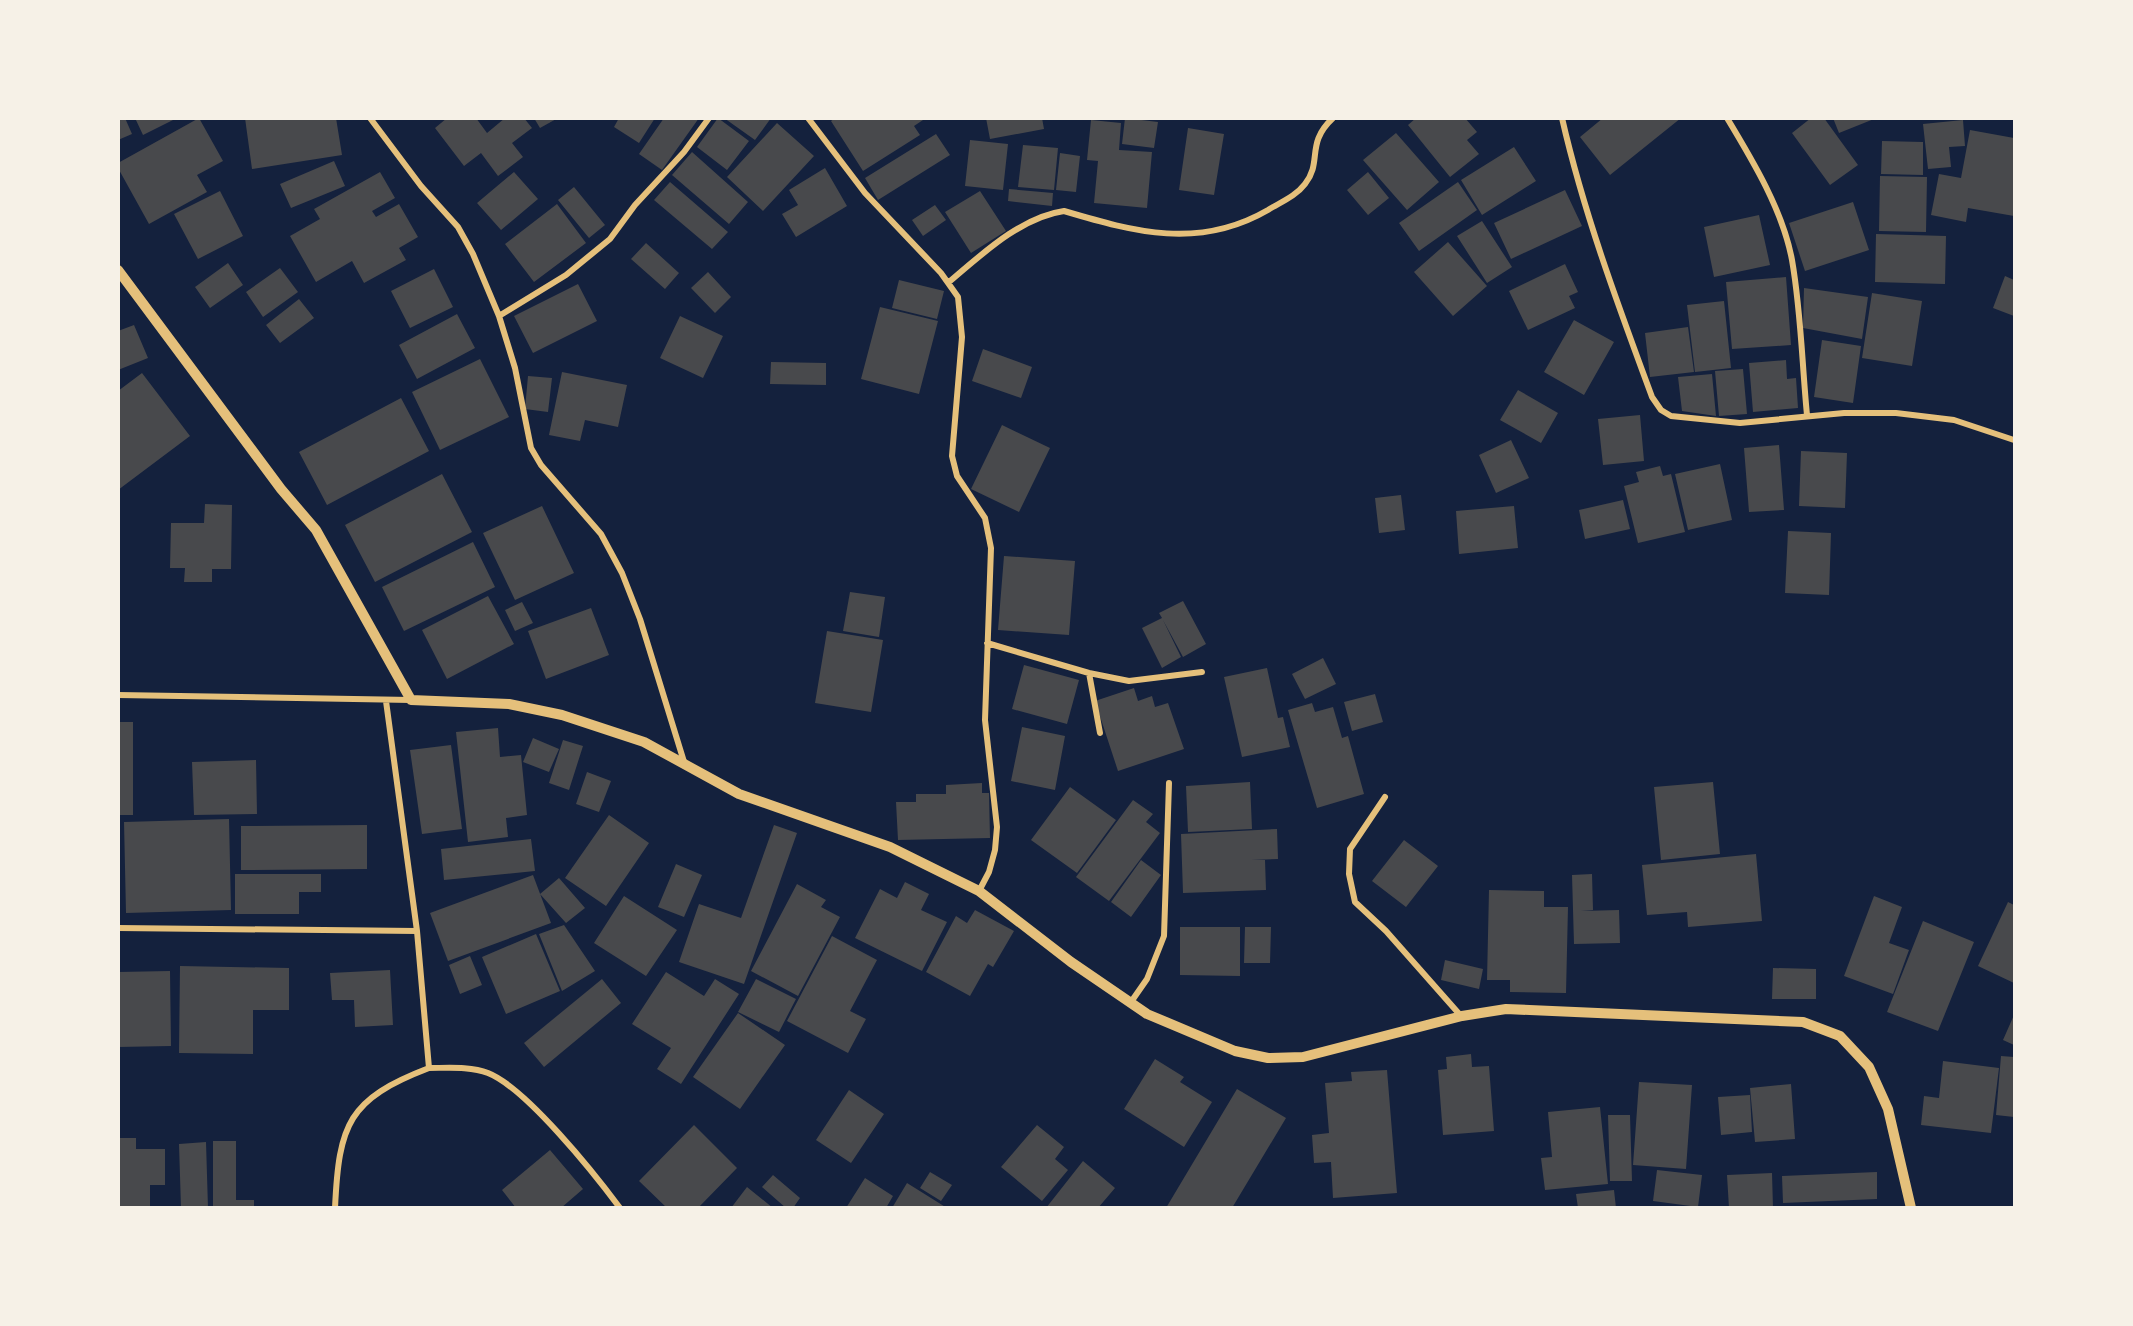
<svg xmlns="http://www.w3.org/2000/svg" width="2133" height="1326" font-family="Figtree,sans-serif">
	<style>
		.building { fill: #48494c }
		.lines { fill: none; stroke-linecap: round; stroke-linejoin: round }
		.minor { stroke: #e5c07b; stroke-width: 6 }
		.tertiary { stroke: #e5c07b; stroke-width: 10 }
	</style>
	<rect width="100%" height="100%" fill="#14213d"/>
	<path class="building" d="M118 118H125L132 134 118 140Z
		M135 118H177L143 135Z
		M199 118 223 161 197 175 207 192 149 224 118 168V163Z
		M245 118H336L342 155 252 169Z
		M447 118H476L487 133 505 118H524L532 128 512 143 523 157 498 176 481 153 464 166 435 128Z
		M534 118H558L540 128Z
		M619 118H655L639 143 614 127Z
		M664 118H699L662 170 639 154Z
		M718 118 749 141 727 170 697 147Z
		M724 118H771L755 140Z
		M835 118H926L914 126 920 135 863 171 831 121Z
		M986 118H1042L1044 129 990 139Z
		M1125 118 1158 122 1154 148 1122 144Z
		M1416 118H1465L1477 132 1467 140 1479 154 1450 177 1408 125Z
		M1603 118H1681L1610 175 1580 137Z
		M1811 118H1824L1858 165 1830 185 1792 133Z
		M1833 118H1874V119L1839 133Z
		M1091 120 1121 123 1119 150 1152 152 1147 208 1094 203 1098 161 1087 160Z
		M1963 120 1965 146 1949 147 1951 167 1928 169 1923 124Z
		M777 123 814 156 763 211 727 177Z
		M1188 128 1224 134 1214 195 1179 190Z
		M1970 130 2014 138V216L1968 208 1966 222 1931 215 1939 174 1961 178Z
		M1396 133 1439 182 1407 210 1363 160Z
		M936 134 950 155 878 200 865 178Z
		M970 140 1008 144 1003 190 965 186Z
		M1882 141 1923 142V175L1881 174Z
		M1023 145 1058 148 1054 190 1018 187Z
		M1514 147 1536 181 1482 215 1461 180Z
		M692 152 748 202 729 224 672 175Z
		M1060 153 1080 156 1076 192 1056 190Z
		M334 161 345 186 291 208 280 184Z
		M825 168 847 206 796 237 782 214 798 205 789 190Z
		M380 172 395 198 372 211 376 217 399 204 418 237 399 248 406 260 364 283 352 261 316 282 290 236 320 219 314 209Z
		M514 172 538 199 501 230 477 203Z
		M1368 172 1389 198 1368 215 1347 190Z
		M1880 176 1927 177 1926 232 1879 231Z
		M670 182 728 232 712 249 654 200Z
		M1458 182 1477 210 1419 251 1399 223Z
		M574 187 605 225 589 238 558 200Z
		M1009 189 1053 193 1052 206 1008 201Z
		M1565 190 1582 226 1511 259 1494 223Z
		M220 191 243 236 198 259 174 214Z
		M980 191 1006 231 971 253 945 212Z
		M1853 202 1869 250 1805 271 1789 223Z
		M557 204 586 243 534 282 505 244Z
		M935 205 946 220 923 236 912 220Z
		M1759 215 1770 265 1714 277 1704 227Z
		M1482 221 1512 267 1487 283 1457 236Z
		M1876 234 1946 236 1945 284 1875 282Z
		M1448 242 1487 286 1453 316 1414 272Z
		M646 243 679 273 665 289 631 259Z
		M228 263 243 285 210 308 195 287Z
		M1565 264 1578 292 1569 296 1575 308 1528 330 1509 291Z
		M280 268 298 292 263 317 246 292Z
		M434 269 453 307 410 328 391 291Z
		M708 272 731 297 715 313 691 288Z
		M2005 276 2014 280V316L1993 308Z
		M1786 277 1791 345 1732 349 1726 282Z
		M899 280 944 291 937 319 892 308Z
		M578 284 597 321 533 353 514 316Z
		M1804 288 1868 297 1862 339 1803 328Z
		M1872 293 1922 301 1912 366 1862 358Z
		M299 299 314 318 280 343 266 325Z
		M1724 301 1731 368 1695 372 1687 305Z
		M880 307 938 321 919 394 861 379Z
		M457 314 475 348 417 379 399 345Z
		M680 316 723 336 703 378 660 358Z
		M1574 320 1614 342 1584 395 1544 372Z
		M134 325 148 358 118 370V331Z
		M1688 327 1694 372 1650 377 1645 333Z
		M1822 340 1861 346 1853 403 1814 397Z
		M983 349 1032 367 1021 398 972 381Z
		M480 359 509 417 440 450 412 392Z
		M1786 360 1787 379 1796 378 1798 408 1753 412 1749 363Z
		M771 362 826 363V385L770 384Z
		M1743 369 1747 414 1719 416 1715 371Z
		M562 372 627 385 618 427 585 420 580 441 549 435Z
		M142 373 190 436 118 490V391Z
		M1712 374 1716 416 1682 411 1678 377Z
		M528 376 552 378 548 412 525 409Z
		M1518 390 1558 413 1541 443 1500 420Z
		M401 398 429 451 327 505 299 452Z
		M1640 415 1644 461 1603 465 1598 419Z
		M1002 425 1050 448 1019 512 971 489Z
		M1511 440 1529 478 1496 493 1479 455Z
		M1779 445 1784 510 1749 512 1744 448Z
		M1801 451 1847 453 1845 508 1799 506Z
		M1720 464 1732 520 1688 530 1675 474Z
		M1660 466 1663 476 1671 474 1685 532 1638 543 1624 486 1639 482 1636 472Z
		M442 474 472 532 375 582 345 525Z
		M1401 495 1405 530 1379 533 1375 498Z
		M1623 500 1630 529 1585 539 1579 510Z
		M205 504 232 505 231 569H212V582H184L185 568H170L171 523H204Z
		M542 506 574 573 515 600 483 533Z
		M1514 506 1518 548 1459 554 1456 511Z
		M1788 531 1831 533 1829 595 1785 593Z
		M473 542 495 587 404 631 382 587Z
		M1004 556 1075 561 1069 635 998 630Z
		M850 592 885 597 879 637 843 631Z
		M488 596 514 644 447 679 422 630Z
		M1183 601 1206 644 1183 657 1163 620 1181 657 1162 668 1142 628 1162 618 1159 613Z
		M522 602 533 623 515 631 505 610Z
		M591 608 609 655 546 679 528 631Z
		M827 631 883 640 871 712 815 703Z
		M1323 658 1336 684 1305 699 1292 674Z
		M1024 665 1079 680 1067 724 1012 709Z
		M1267 668 1278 718 1283 717 1290 747 1242 757 1224 677Z
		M1134 688 1138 701 1152 696 1155 707 1168 703 1184 749 1118 771 1095 701Z
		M1375 694 1383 722 1352 731 1344 702Z
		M1312 703 1315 712 1333 707 1342 738 1348 736 1364 794 1317 808 1288 710Z
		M118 722H133V815H118Z
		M1022 727 1065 736 1055 790 1011 781Z
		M498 728 500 757 521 755 527 815 506 818 508 837 468 842 456 732Z
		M533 738 559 749 549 772 523 762Z
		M563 740 583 746 569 790 549 783Z
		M451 745 462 829 422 834 410 750Z
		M256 760 257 814 194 815 192 762Z
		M587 772 611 781 599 812 576 804Z
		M1250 782 1252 829 1188 832 1186 786Z
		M1713 782 1720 854 1661 860 1654 787Z
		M982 783V793H989L990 838 898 840 896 802H916V794H946V785Z
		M1070 787 1116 820 1077 873 1031 840Z
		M1133 800 1153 814 1146 822 1160 833 1109 901 1076 877Z
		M609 815 649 843 606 906 565 878Z
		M229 819 231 910 126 913 124 822Z
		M367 825V869L241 870V826Z
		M774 825 797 833 744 984 679 962 699 904 741 918Z
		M1277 829 1278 859 1251 860H1265L1266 890 1183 893 1181 834Z
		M531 839 535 871 444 880 441 849Z
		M1404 840 1438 866 1406 907 1372 881Z
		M1756 854 1762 921 1688 927 1687 912 1647 915 1642 865Z
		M1141 860 1161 875 1131 917 1111 902Z
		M676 864 702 875 684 917 658 907Z
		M235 874H321V892H299V914H235Z
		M1592 874 1593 910 1581 911 1619 910 1620 943 1574 944 1572 875Z
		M533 875 551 923 448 961 430 913Z
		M559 878 585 908 566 923 540 894Z
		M905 882 929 894 921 910 947 922 922 971 855 938 880 889 897 898Z
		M797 884 826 900 821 907 840 917 798 996 751 971Z
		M1489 890 1544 891V907H1568L1566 993 1510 992V980H1487Z
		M624 896 677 930 646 976 594 943Z
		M1874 896 1902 907 1889 943 1909 950 1893 994 1844 976Z
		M2008 902 2014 905V983L1978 966Z
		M975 910 1014 931 993 967 988 964 970 996 926 972 956 916 967 923Z
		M1923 921 1974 942 1938 1031 1887 1012Z
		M564 925 595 971 562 991 539 934Z
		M1180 927H1240V976L1180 975Z
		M1245 927H1271L1270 963H1244Z
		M536 934 560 991 506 1014 482 957Z
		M832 936 877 960 850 1011 866 1019 848 1053 787 1021Z
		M470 956 482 985 460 994 449 965Z
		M1445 960 1483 969 1479 989 1441 980Z
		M180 966 289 968V1010H253V1054L179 1053Z
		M1773 968 1816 969V999H1772Z
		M390 970 393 1025 355 1027 354 1000H332L330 973Z
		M170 971 171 1046 118 1047V972Z
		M666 972 704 996 715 979 739 994 681 1084 657 1069 671 1048 632 1024Z
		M602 979 621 1003 544 1067 524 1043Z
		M756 979 796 999 779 1032 738 1012Z
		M738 1013 785 1045 740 1109 693 1077Z
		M2014 1015V1045L2003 1040Z
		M1471 1054 1472 1067 1489 1066 1494 1131 1443 1135 1438 1070 1447 1069 1446 1057Z
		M2001 1056 2014 1057V1117L1996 1115Z
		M1155 1059 1184 1077 1180 1082 1212 1102 1184 1147 1124 1109Z
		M1943 1061 1999 1068 1991 1133 1921 1125 1924 1096 1939 1098Z
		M1387 1070 1397 1193 1333 1198 1331 1162 1314 1163 1312 1135 1329 1133 1325 1083 1352 1081 1351 1072Z
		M1639 1082 1692 1085 1686 1169 1633 1165Z
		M1791 1084 1795 1139 1755 1142 1750 1088Z
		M1237 1089 1286 1118 1232 1208H1166Z
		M849 1090 884 1114 851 1163 816 1140Z
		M1750 1095 1752 1132 1721 1135 1718 1097Z
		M1600 1107 1608 1184 1545 1190 1541 1158 1552 1157 1548 1112Z
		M1608 1115H1630L1632 1181H1610Z
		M694 1125 737 1168 698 1208H667L639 1181Z
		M1037 1125 1064 1147 1055 1159 1068 1170 1042 1201 1001 1167Z
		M118 1138H136V1149H165V1185H150V1208H118Z
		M213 1141H236V1200H254V1208H213Z
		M206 1142 208 1208H181L179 1144Z
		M550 1150 583 1189 561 1208H516L502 1190Z
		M1083 1161 1115 1188 1098 1208H1046Z
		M1657 1170 1702 1175 1698 1207 1653 1201Z
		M930 1172 952 1185 941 1201 920 1188Z
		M1877 1172V1199L1783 1203 1782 1176Z
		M1772 1173 1773 1208H1729L1727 1175Z
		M773 1175 800 1198 793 1208H786L762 1187Z
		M865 1178 893 1196 886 1208H846Z
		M907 1183 947 1208H892Z
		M747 1187 773 1208H731Z
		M1614 1190 1616 1208H1578L1576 1194Z"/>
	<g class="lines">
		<path class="minor" d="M370 118 421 186 458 227 473 254 499 316 515 368 531 448 541 465 601 534 622 573 640 619 685 765
			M808 118 865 193 941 273 958 297 962 337 952 456 957 476 985 518 991 548 985 720 997 827 995 850 989 872 979 891
			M1562 118C1584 214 1618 305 1652 397L1661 410 1671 416 1740 423 1844 413H1896L1954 420 2014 440
			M1727 118C1753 161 1783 211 1792 260 1801 311 1802 364 1807 415
			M949 282C981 255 1021 217 1064 211 1135 232 1199 250 1268 210 1281 202 1296 196 1305 184 1323 161 1305 144 1333 118
			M499 316 566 275 610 239 635 205 684 152 709 118
			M987 643 1089 673 1129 681 1202 672
			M1089 673 1100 733
			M118 695 411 700
			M1385 797 1350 849 1349 874 1355 902 1386 931 1461 1016
			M118 928 417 931
			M1131 1002 1147 979 1164 936 1169 783
			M429 1068C447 1068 471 1066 488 1073 526 1088 594 1173 620 1208
			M335 1208C339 1124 348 1099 429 1068L417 931 386 701"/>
		<path class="tertiary" d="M118 270 281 489 316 530 411 700 509 704 562 715 644 742 739 794 890 847 979 891 1071 962 1147 1014 1235 1051 1268 1058 1303 1057 1462 1016 1506 1009 1803 1022 1840 1036 1869 1067 1888 1109 1911 1208"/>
	</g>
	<rect width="2133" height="1326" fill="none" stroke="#f6f1e7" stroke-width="240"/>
</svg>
